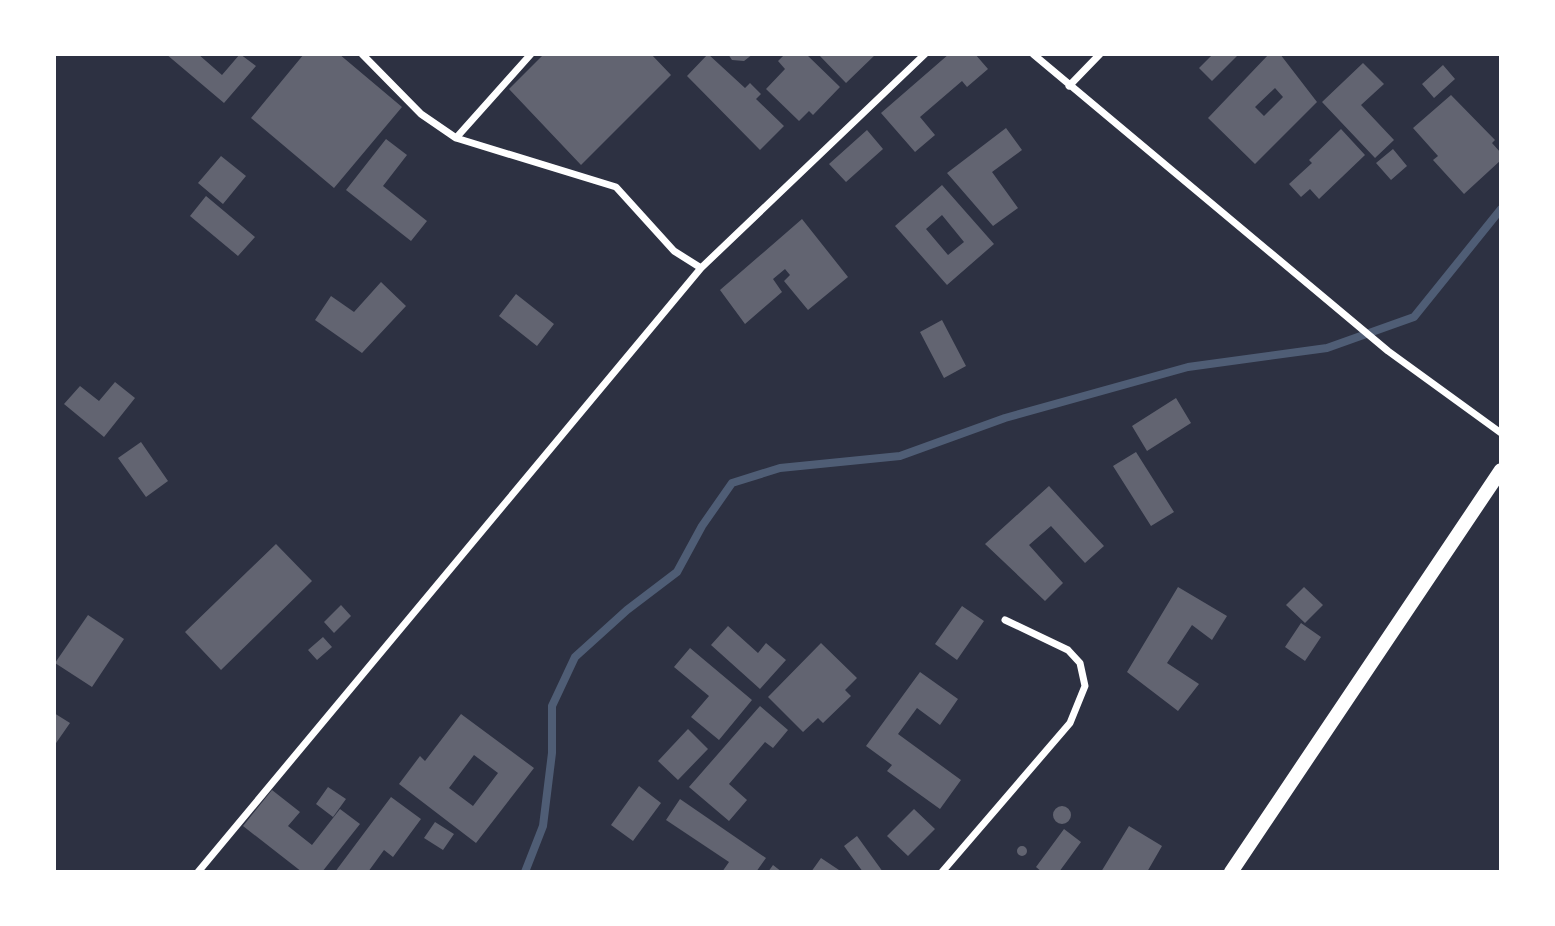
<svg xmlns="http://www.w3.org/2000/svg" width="1555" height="926" font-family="'DejaVu Sans',sans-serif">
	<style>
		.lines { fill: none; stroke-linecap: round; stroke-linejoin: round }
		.stream { stroke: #4f5d75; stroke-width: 8 }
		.building { fill: #626471; fill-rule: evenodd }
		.minor { stroke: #fff; stroke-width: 7 }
		.secondary { stroke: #fff; stroke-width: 14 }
	</style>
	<rect width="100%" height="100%" fill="#2d3142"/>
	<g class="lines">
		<path class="stream" d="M525 872 543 826 552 753V706L575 657 627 610 677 572 702 526 732 483 780 468 900 456 1005 418 1188 367 1327 348 1414 317 1501 209"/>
	</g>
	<path class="building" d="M166 54H198L222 75 240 54 256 66 224 103Z
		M304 54H339L402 107 334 188 251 118Z
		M544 54H651L671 75 581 165 509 89Z
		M708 54 745 88 750 83 761 94 756 99 784 126 760 150 687 76Z
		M728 54H753L744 61 732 60Z
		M785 54H806L840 87 813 115 809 111 799 121 766 89 785 69 778 61Z
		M818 54H876L846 83Z
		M949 54H975L988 69 967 87 962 81 920 117 935 135 915 152 881 113Z
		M1213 54H1239L1212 81 1199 68Z
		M1269 54H1280L1317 102 1255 164 1208 118ZM1275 88 1283 97 1264 116 1255 107Z
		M1363 63 1384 84 1361 105 1394 140 1375 158 1322 102Z
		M1443 65 1455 79 1434 98 1422 84Z
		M1451 95 1495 140 1492 143 1501 153V160L1464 194 1433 160 1438 156 1413 128Z
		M1006 128 1022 150 992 172 1018 208 993 226 947 173Z
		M1341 129 1365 155 1319 199 1310 189 1301 197 1289 184 1312 163 1309 160Z
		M867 130 883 149 846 182 829 164Z
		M386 139 407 155 383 186 427 221 411 241 346 190Z
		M1393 149 1407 166 1391 180 1376 163Z
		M221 156 246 176 223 204 198 183Z
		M942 185 994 244 947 285 895 226ZM942 215 964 242 948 255 926 229Z
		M206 196 255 237 238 256 190 216Z
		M802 219 848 277 808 310 784 281 790 275 785 269 773 279 782 292 745 324 720 290Z
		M381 282 406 306 362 353 315 320 331 296 354 312Z
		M516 294 554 324 537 346 499 316Z
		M942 320 966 366 944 378 920 332Z
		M115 382 135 398 104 437 64 404 80 386 99 401Z
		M1176 398 1191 423 1147 451 1132 426Z
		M141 442 168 481 146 497 118 458Z
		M1136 452 1174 512 1151 526 1113 466Z
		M1049 486 1104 546 1085 563 1051 526 1029 545 1063 583 1045 601 985 544Z
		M276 544 312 581 221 670 185 632Z
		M1178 587 1227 616 1212 640 1192 625 1167 663 1199 684 1178 711 1127 672Z
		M1304 587 1323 605 1305 623 1286 605Z
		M341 605 351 616 334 633 324 622Z
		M962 606 984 621 957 660 935 644Z
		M88 615 124 639 92 687 55 663Z
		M1301 623 1321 637 1305 661 1285 647Z
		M728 626 758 653 766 643 786 660 760 689 711 645Z
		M323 637 332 647 317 660 308 650Z
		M821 643 857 678 845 690 851 696 823 723 818 718 803 732 768 697Z
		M690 648 752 700 719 740 691 717 709 696 674 667Z
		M920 672 958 699 940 725 917 708 898 734 961 780 940 809 887 771 892 765 866 746Z
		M760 706 788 730 773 748 765 742 729 784 747 800 729 821 689 787Z
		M54 713 70 723 54 746Z
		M461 714 534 768 476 843 399 784 420 756 425 761ZM474 755 498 773 473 806 449 788Z
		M688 729 708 749 678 780 658 761Z
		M639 786 661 803 633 841 611 825Z
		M328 787 346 799 333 817 316 804Z
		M272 790 300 812 288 826 312 845 340 809 360 824 322 872H302L243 826Z
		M391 797 421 819 393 857 384 850 368 872H335Z
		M680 799 766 858 756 872H722L729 862 666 820Z
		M1053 815a9 9 0 1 1 18 0a9 9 0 1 1-18 0Z
		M914 809 935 829 908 856 887 836Z
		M435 822 454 834 443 850 424 838Z
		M1129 826 1162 846 1147 872H1101Z
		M1064 829 1081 842 1059 872H1042L1036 867Z
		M857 836 883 872H863L844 846Z
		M1017 851a5 5 0 1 1 10 0a5 5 0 1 1-10 0Z
		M821 858 842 872H811Z
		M773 865 782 872H768Z"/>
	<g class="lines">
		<path class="minor" d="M362 54 421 114 456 138 616 187 674 251 701 268 925 54
			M1033 54 1388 351 1501 433
			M1069 86 1100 54
			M456 138 531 54
			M198 872 701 268
			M942 872 1070 723 1085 686 1080 663 1068 650 1005 620"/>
		<path class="secondary" d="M1231 872 1501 470"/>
	</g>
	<rect width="1555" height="926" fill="none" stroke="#ffffff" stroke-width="112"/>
</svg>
